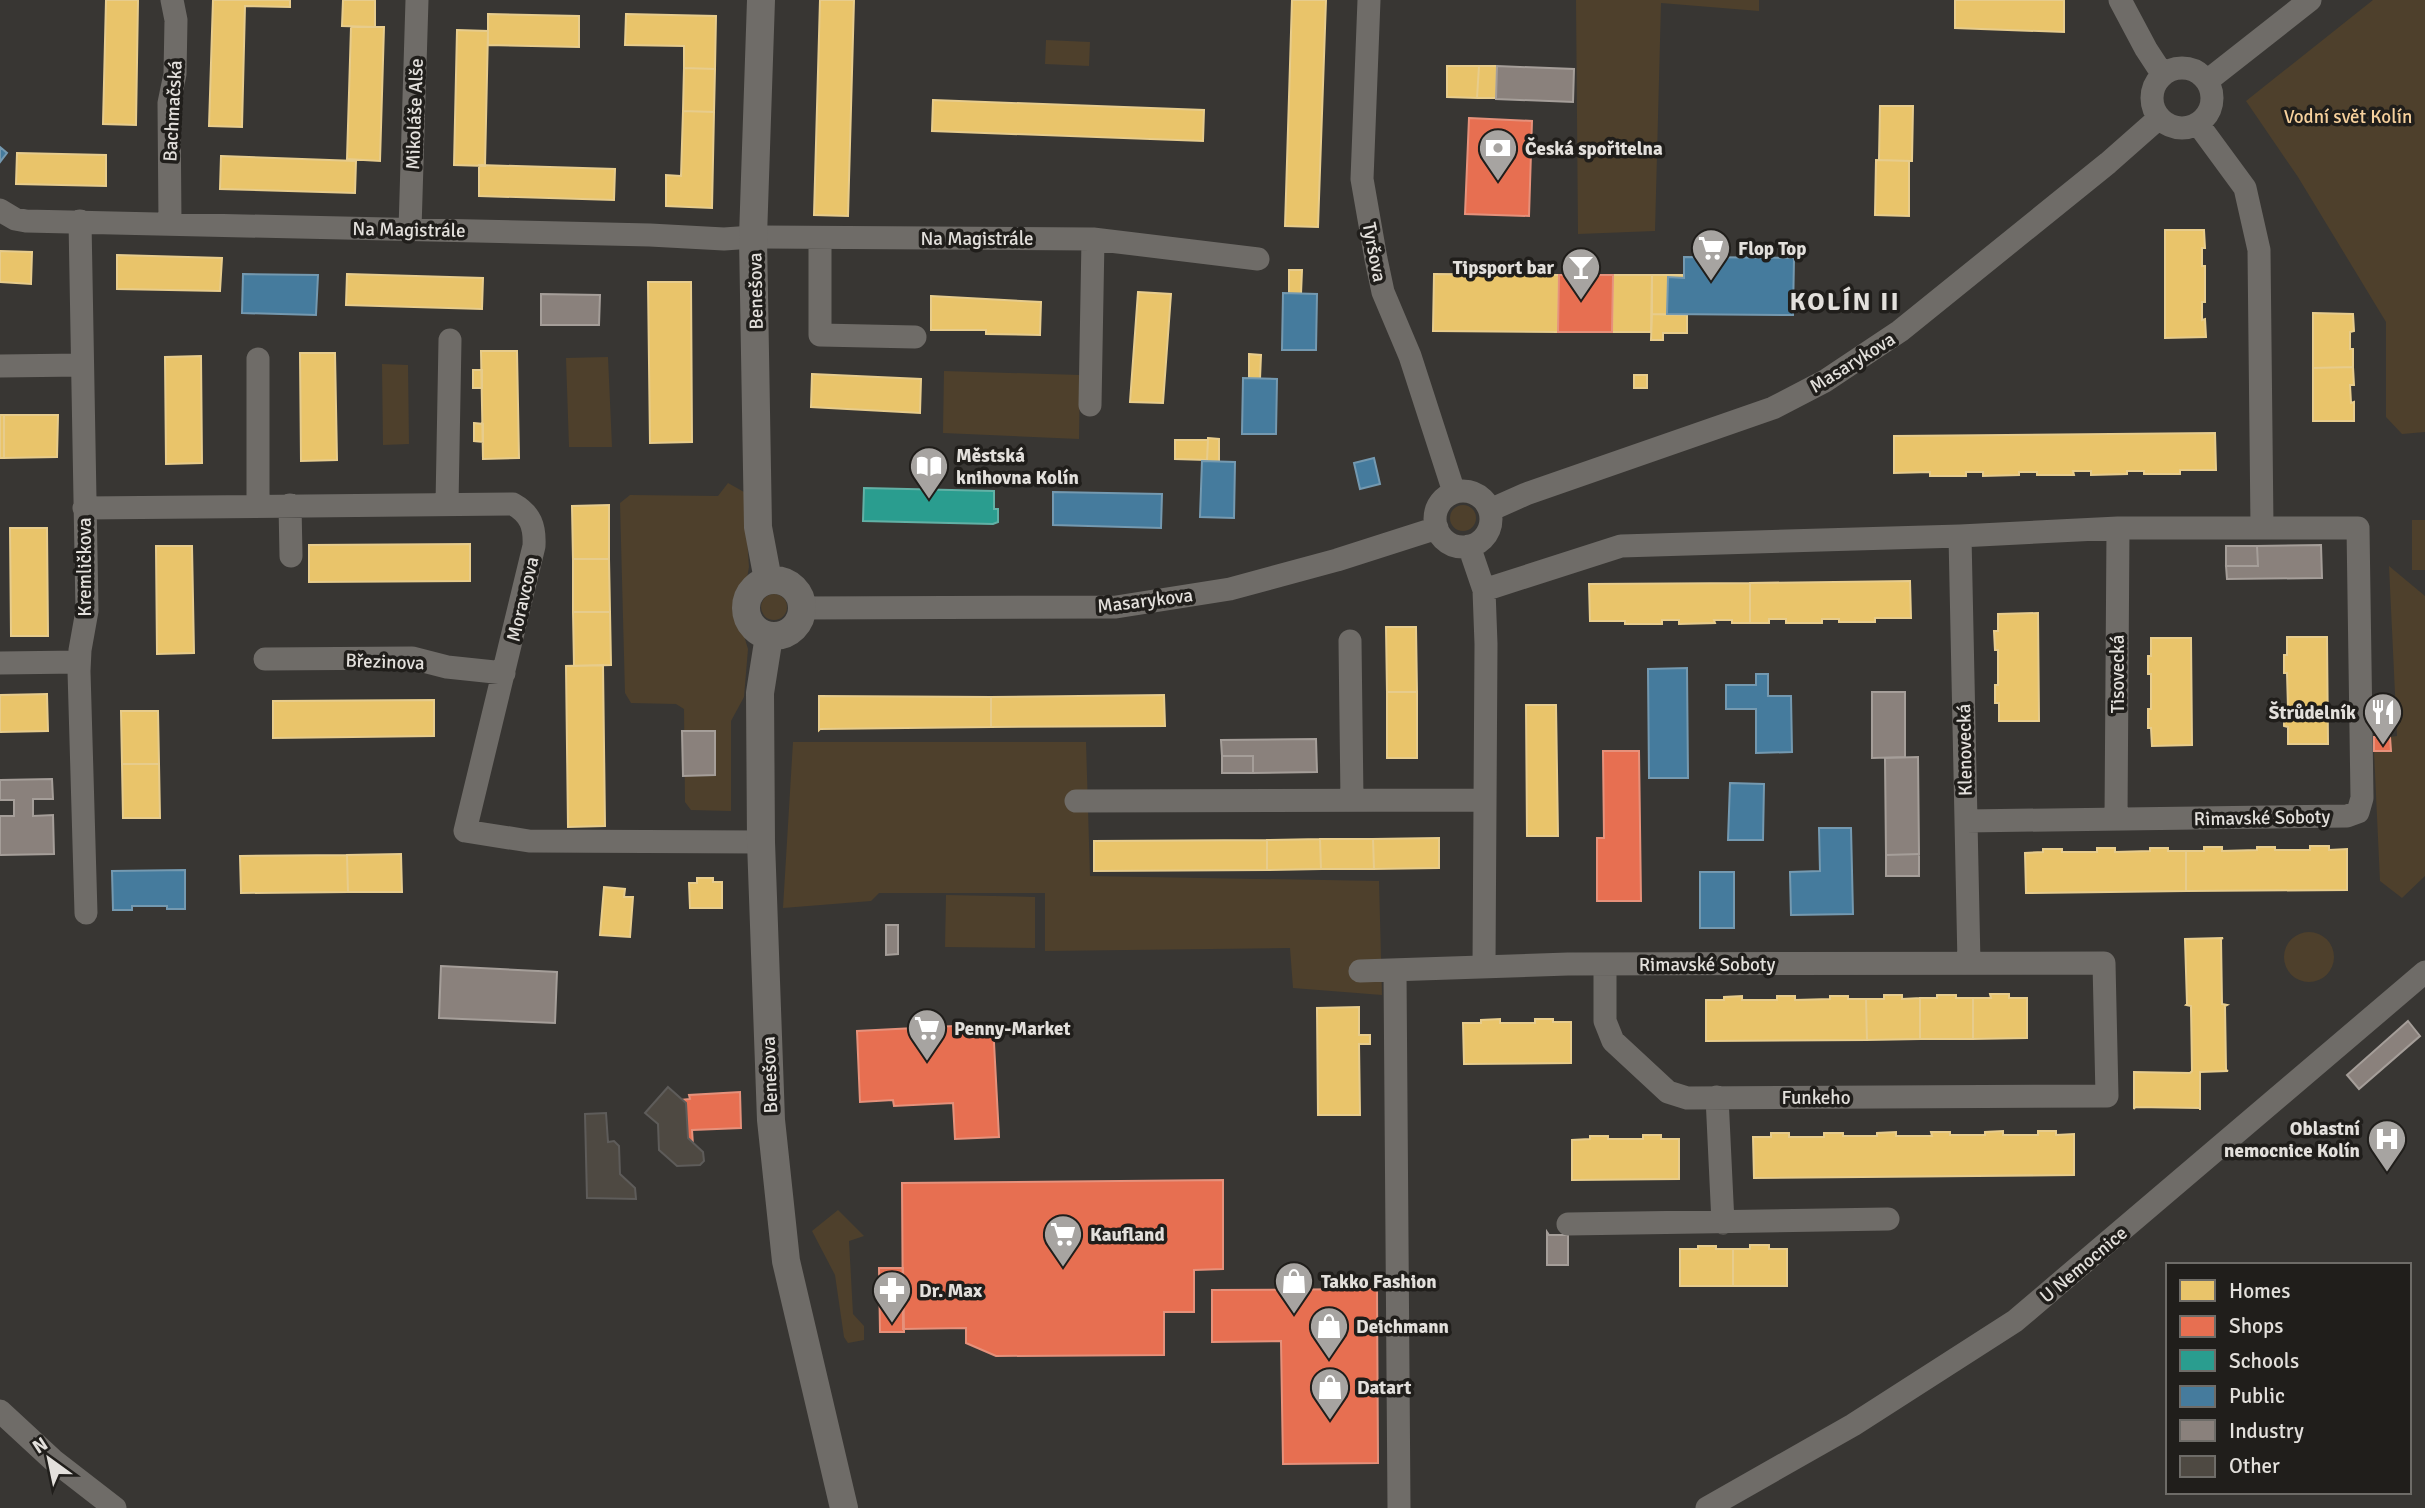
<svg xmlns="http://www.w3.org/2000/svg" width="2425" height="1508" font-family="Signika,sans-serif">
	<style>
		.green { fill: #4e402c }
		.homes { fill: #e9c46a; stroke: #e7cc8c; stroke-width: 2 }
		.shops { fill: #e76f51; stroke: #e6917b; stroke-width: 2 }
		.schools { fill: #2a9d8f; stroke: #62b1a6; stroke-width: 2 }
		.public { fill: #457b9d; stroke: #7499b0; stroke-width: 2 }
		.industry { fill: #8a817c; stroke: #a59e99; stroke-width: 2 }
		.building { fill: #4e4942; stroke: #5e5c5a; stroke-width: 2 }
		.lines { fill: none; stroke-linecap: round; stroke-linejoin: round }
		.minor { stroke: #6f6c68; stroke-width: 23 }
		.tertiary { stroke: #6f6c68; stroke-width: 28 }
		.labels { text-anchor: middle; stroke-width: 7; stroke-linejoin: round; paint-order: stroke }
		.street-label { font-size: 19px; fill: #e3e0dc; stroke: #201e1b }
		.park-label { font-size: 19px; fill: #f7d19d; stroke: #201e1b }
		.poi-label { font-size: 19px; font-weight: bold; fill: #e3e0dc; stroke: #201e1b; text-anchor: start }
		.district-label { font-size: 26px; font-weight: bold; letter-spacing: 2px; fill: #e3e0dc; stroke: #201e1b }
	</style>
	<rect width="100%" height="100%" fill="#383633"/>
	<path class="green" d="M1576 0H1759V11L1661 3 1655 231 1578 234Z
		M2373 0H2425V432L2402 434 2386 417V322L2298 177 2246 101Z
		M1046 40 1090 42 1089 66 1045 64Z
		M608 357 612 447H569L566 358Z
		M382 364 408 365 409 444 383 445Z
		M944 371 1080 375 1079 439 943 433Z
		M728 483 744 492 749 567 747 578 738 592 735 606 748 649 744 697 731 721V811L691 810 685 802 684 709 676 704 631 703 625 693 620 503 630 495 718 496Z
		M1450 518a13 13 0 1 1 26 0a13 13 0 1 1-26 0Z
		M2412 520H2425V570H2412Z
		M2389 566 2425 596V876L2402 898 2380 881 2374 751H2391L2390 737 2397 736Z
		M761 607a13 13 0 1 1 26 0a13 13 0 1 1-26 0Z
		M793 742H1086L1090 876 1379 881 1382 995 1293 988 1290 948 1045 951V893H879L871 901 783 908Z
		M946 895 1035 897V948L945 947Z
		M2284 957a25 25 0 1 1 50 0a25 25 0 1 1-50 0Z
		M838 1210 864 1236 849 1241 853 1314 864 1326V1340L848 1343 844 1337 835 1275 812 1231Z"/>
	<path class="homes" d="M106 0H138L136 125 103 124Z
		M213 0H290V7L245 6 242 127 209 126Z
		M343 0H375V27L342 26Z
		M820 0H854L848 216 814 215Z
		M1292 0H1326L1318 227 1285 226Z
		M1955 0H2064V32L1955 28Z
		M488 14 579 16V47L488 45Z
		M626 14 716 16 715 69 684 68V46L625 45Z
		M351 27H384L380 161 347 159Z
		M457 30 488 31 485 166 454 165Z
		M1447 66H1479L1477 98 1447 97Z
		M1479 66H1497L1496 98H1477Z
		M684 68 715 69 714 112 683 111Z
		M933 100 1204 110 1203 141 932 131Z
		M1880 106H1913L1912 161 1879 160Z
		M683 111 714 112 712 208 666 206V175L681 176Z
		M17 153 106 155V186L16 184Z
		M221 156 356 161 355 193 220 189Z
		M1876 160 1909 161V216L1875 215Z
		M479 165 615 169 614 200 479 196Z
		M2165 230H2204L2205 248H2202V266H2205V302H2202V320L2205 319 2206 337 2165 338Z
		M0 251 32 252 31 284 0 282Z
		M117 255 222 258 220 291 117 289Z
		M1289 270H1302L1301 294H1289Z
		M347 274 483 278 482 309 346 305Z
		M1434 274 1559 275 1558 332 1433 331Z
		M1613 275H1652L1651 332H1612Z
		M1652 275H1684V278L1668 277 1667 314 1683 315 1652 314Z
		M648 282H691L692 442 650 443Z
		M1138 292 1171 294 1163 403 1130 402Z
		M931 296 1041 302 1040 335 986 334V330H931Z
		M2313 313 2353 314 2354 331 2350 332V349H2353V367L2313 368Z
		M1652 314 1687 315V333H1663V340H1651Z
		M481 351H517L519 458 483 459Z
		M300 353H335L337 460 301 461Z
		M1249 354 1261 355 1260 379 1249 378Z
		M201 356 202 463 166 464 165 357Z
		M2353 367 2354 385H2350L2351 403 2354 402V421H2313V368Z
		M473 370H482V388H473Z
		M812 374 921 379 920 413 811 407Z
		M1634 375H1647V388H1634Z
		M0 415H4V458H0Z
		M4 415H58L57 457 4 458Z
		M474 423 483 424V442L474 441Z
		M2215 433 2216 470H2180V474H2144V471H2127V474L2091 475V471H2073L2074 475H2037V472H2019V475L1983 476V472H1966V476H1930V472L1894 473V436Z
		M1208 438 1219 439V462L1207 461Z
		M1175 440H1208L1207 460 1175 459Z
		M609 505V559H573L572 506Z
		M10 528H47L48 636H11Z
		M470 544V581L309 582V545Z
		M156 546H192L194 653 157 654Z
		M573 559H609L610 612H573Z
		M1910 581 1911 618H1875V622H1839V619H1822V623H1786V619H1769V623H1750V583Z
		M1750 583V623H1732V620H1714L1715 623 1679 624V620H1662V624H1625V621H1590L1589 584Z
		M573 612H610L611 665 574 666Z
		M2038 613 2039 721H1999V703H1995V685H1998V650H1995L1994 631H1998V614Z
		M1386 627H1416L1417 692H1387Z
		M2287 637H2327L2328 744H2288V727L2284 726V708H2288L2287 673H2284V655H2287Z
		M2151 638H2191L2192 745 2152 746 2151 728H2148V709H2151V674H2148V656H2151Z
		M603 665 605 826 568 827 566 666Z
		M1387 692H1417V758H1387Z
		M47 694 48 731 0 732V695Z
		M1164 695 1165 726 991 727V697Z
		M819 696 991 697V727L820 729 819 730Z
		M434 700V736L273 738V701Z
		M1526 705H1556L1558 836H1527Z
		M121 711H158L159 764H122Z
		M122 764H159L160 818H123Z
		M1439 838V868L1374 869 1373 839Z
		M1320 839 1321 869 1267 870V840Z
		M1320 839H1373L1374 869H1321Z
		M1267 840V870L1094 871V841Z
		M2310 846H2329V850L2347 849V890L2186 891V851H2204V847H2222V851L2257 850V847H2275V850H2310Z
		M2097 848H2115V852L2150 851V848H2168V851H2186V891L2026 893 2025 853 2043 852V849H2062V852H2097Z
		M401 854 402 892H348L347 855Z
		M347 855 348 892 241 893 240 856Z
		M697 878H713V882H722V908H690L689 883H697Z
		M604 887 625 889 624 897H633L630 937 600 935Z
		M2223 938 2221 939 2222 1004 2227 1005 2225 1006 2226 1070 2228 1071 2200 1072V1110V1108L2135 1107 2134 1109V1072L2190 1073 2192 1071 2191 1006 2186 1005 2187 1004 2185 939Z
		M1990 994H2009V998H2027V1038L1973 1039V998H1991Z
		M1884 995H1902V999L1920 998V1039L1867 1040 1866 999H1884Z
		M1937 995H1956V998H1973V1039H1920V998H1937Z
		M1742 996V1000H1777V996H1795V1000L1830 999V996H1848V999H1866L1867 1040 1706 1041V1000H1724V997Z
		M1359 1007V1035H1370V1044H1359L1360 1115H1318L1317 1008Z
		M1500 1019V1023H1535V1019H1553V1022H1571V1063L1464 1064 1463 1023H1481V1020Z
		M2003 1131V1135H2038V1131H2056V1135L2074 1134V1175L1754 1178 1753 1137H1771V1133H1789V1137H1824V1133H1843V1136H1877V1133L1896 1132V1136H1932L1931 1132H1950V1135H1985V1132Z
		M1643 1135H1661V1139H1679V1179L1572 1180V1140L1590 1139V1136H1608V1139H1643Z
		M1750 1245H1769V1249H1787V1286H1733V1249H1750Z
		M1698 1246H1716V1249H1733V1286H1680V1249H1698Z"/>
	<path class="shops" d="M1469 118 1532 121 1529 216 1465 214Z
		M1559 275H1613L1612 332H1558Z
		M2374 737H2390L2391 751H2374Z
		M1603 751H1639L1641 901H1597V838H1604Z
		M993 1024 999 1137 955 1139 953 1103 894 1106 893 1100 860 1102 857 1031Z
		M740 1092 741 1128 692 1130 693 1145H683L681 1100 690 1099 689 1095Z
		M1223 1180V1269L1194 1270V1312H1164V1355L996 1356 966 1343V1328L903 1329 902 1183Z
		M879 1268H903L904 1332H880Z
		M1377 1289 1378 1463 1283 1464 1281 1341 1212 1342V1290Z"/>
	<path class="schools" d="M864 488 994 491V509H998V522L993 524 863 521Z"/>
	<path class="public" d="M0 147 7 153 0 162Z
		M1684 257 1794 258 1793 315 1667 314 1668 277 1684 278Z
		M243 274 318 275 316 315 242 313Z
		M1283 293 1317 294 1316 350H1282Z
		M1243 378 1277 379 1276 434H1242Z
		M1374 458 1380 484 1360 489 1354 463Z
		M1202 461 1235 462 1234 518 1200 517Z
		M1053 492 1162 494 1161 528 1053 525Z
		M1687 668 1688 778H1649L1648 669Z
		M1756 674H1768V696H1791L1792 752 1756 753V709H1726V685H1756Z
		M1730 783 1764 784 1763 840H1728Z
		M1819 828H1851L1853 914 1791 915 1790 872 1820 871Z
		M185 870V909H167V906H132V910H113L112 871Z
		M1700 872H1734V928H1700Z"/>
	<path class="industry" d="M1497 66 1574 69 1573 102 1496 99Z
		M541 294 600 295 599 325H541Z
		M2321 545 2322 578 2227 579 2226 566H2258L2257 546Z
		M2226 546H2257L2258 566H2226Z
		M1872 692H1905V757L1872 758Z
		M682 731H715V775L683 776Z
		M1316 739 1317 772 1253 773V756H1222L1221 740Z
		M1222 756H1253V773H1222Z
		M1918 757 1919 854 1886 855 1885 758Z
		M52 779 53 799H33V816L53 815 54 854 0 855V816H14V800H0V780Z
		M1919 854V876H1886V855Z
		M886 925H898V954L886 955Z
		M441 966 557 972 555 1023 439 1018Z
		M2408 1021 2420 1036 2359 1089 2347 1075Z
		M1568 1231V1265H1547V1232L1549 1235H1566Z"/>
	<path class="building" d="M668 1087 686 1103 688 1138 703 1152 704 1161 700 1165 677 1166 659 1150 658 1124 645 1113Z
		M606 1113 608 1142 614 1141 619 1146 620 1174 635 1188 636 1199 587 1198 585 1114Z"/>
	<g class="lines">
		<path class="minor" d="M1369 0 1362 179 1376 259 1383 292 1410 356 1454 492
			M2120 0 2146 49 2163 75
			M2152 98a30 30 0 1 1 60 0a30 30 0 1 1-60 0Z
			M2207 81 2310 0
			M2198 124 2245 188 2259 250 2262 527
			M0 210 15 219 26 221 650 235 724 239 753 237 1093 239 1258 259
			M80 221 87 611 80 650 79 671 86 913
			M170 223 169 103 175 74 176 20 172 0
			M410 229 417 0
			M820 238V335L915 337
			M0 366 82 365
			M1090 405 1093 239
			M1435 519a28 28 0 1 1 56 0a28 28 0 1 1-56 0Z
			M447 504 450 340
			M290 505 291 556
			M258 506V359
			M84 508 513 504C531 514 535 527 534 546L465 831 529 841 761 842
			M1490 510 1526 494 1773 408 1825 381 1900 331 2108 163 2159 118
			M1960 536 1969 963
			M1469 546 1484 590 1486 644 1484 965
			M1484 590 1621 546 1960 536 2118 528H2358L2362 798 2358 812 2347 816 1966 821
			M802 608 1116 607 1230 589 1337 560 1437 528
			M1350 641 1352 800
			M265 659 412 658 447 667 504 673
			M0 663 79 662
			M1076 801 1484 800
			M2116 819 2118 528
			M1360 971 1568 964 2104 963 2107 1096 1687 1098 1668 1092 1613 1041 1605 1021V964
			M1395 971 1399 1508
			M1717 1097 1723 1223
			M1568 1224 1888 1219
			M0 1411 53 1460 115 1508
			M1707 1508 1853 1425 2015 1321 2425 972"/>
		<path class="tertiary" d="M761 0 753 237 758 527 768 580
			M746 608a28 28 0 1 1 56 0a28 28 0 1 1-56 0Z
			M769 636 760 693 761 842 771 1120 786 1261 844 1508"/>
	</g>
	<defs>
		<g id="bank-pin" transform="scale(2.0125)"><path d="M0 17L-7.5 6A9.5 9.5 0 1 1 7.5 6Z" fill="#a7a4a1" stroke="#201e1b"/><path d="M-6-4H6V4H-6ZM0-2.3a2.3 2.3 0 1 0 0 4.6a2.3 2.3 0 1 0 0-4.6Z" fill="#fff"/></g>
		<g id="supermarket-pin" transform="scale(2.0125)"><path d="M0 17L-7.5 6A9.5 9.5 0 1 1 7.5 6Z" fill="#a7a4a1" stroke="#201e1b"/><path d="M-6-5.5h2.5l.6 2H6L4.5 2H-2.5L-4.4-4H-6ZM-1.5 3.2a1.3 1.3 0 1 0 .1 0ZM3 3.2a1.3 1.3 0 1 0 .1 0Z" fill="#fff"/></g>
		<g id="bar-pin" transform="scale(2.0125)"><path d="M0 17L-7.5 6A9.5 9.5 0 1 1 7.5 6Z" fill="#a7a4a1" stroke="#201e1b"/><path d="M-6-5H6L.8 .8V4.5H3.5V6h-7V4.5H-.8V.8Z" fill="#fff"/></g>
		<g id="library-pin" transform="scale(2.0125)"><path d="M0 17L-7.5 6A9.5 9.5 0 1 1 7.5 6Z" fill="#a7a4a1" stroke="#201e1b"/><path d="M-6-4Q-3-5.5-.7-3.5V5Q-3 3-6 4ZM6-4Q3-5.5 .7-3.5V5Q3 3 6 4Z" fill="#fff"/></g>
		<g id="restaurant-pin" transform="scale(2.0125)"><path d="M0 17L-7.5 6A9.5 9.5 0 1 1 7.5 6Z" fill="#a7a4a1" stroke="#201e1b"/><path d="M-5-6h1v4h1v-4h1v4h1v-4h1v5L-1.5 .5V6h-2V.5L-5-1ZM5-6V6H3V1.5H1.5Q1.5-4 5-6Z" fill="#fff"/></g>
		<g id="hospital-pin" transform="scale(2.0125)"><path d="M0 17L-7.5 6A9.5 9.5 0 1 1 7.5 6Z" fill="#a7a4a1" stroke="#201e1b"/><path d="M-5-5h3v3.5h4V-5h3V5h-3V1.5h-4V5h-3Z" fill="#fff"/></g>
		<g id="shop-pin" transform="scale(2.0125)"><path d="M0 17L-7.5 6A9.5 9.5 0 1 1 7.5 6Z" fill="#a7a4a1" stroke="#201e1b"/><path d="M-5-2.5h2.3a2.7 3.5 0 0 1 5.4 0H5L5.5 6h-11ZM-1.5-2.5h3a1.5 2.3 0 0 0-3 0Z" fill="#fff"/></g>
		<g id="pharmacy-pin" transform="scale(2.0125)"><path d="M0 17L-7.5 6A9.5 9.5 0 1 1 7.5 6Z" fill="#a7a4a1" stroke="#201e1b"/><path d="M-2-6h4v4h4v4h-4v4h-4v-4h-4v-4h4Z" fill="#fff"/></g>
	</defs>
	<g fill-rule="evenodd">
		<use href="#bank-pin" x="1498" y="148"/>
		<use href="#supermarket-pin" x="1711" y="248"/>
		<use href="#bar-pin" x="1581" y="267"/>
		<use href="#library-pin" x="929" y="466"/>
		<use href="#restaurant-pin" x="2383" y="712"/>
		<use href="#supermarket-pin" x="927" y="1028"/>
		<use href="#hospital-pin" x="2387" y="1139"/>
		<use href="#supermarket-pin" x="1063" y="1234"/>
		<use href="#shop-pin" x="1294" y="1281"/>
		<use href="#pharmacy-pin" x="892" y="1290"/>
		<use href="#shop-pin" x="1329" y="1326"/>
		<use href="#shop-pin" x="1330" y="1387"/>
	</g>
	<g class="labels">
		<g class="street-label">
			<text transform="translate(172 111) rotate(-87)" y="7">Bachmačská</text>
			<text transform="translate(414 114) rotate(-88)" y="7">Mikoláše Alše</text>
			<text transform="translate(409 229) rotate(1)" y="7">Na Magistrále</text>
			<text x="977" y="245">Na Magistrále</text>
			<text transform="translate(1375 252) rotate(79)" y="7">Tyršova</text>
			<text transform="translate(755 291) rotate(-91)" y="7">Benešova</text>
			<text transform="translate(1852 362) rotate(-32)" y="7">Masarykova</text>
			<text transform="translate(84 567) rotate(-90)" y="7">Kremličkova</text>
			<text transform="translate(522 599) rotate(-77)" y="7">Moravcova</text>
			<text transform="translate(1145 600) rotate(-7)" y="7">Masarykova</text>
			<text transform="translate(385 661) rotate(2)" y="7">Březinova</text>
			<text transform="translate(2117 674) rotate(-90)" y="7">Tisovecká</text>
			<text transform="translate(1964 750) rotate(-91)" y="7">Klenovecká</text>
			<text transform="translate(2262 817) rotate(-1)" y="7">Rimavské Soboty</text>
			<text x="1707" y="971">Rimavské Soboty</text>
			<text transform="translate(769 1075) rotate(-92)" y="7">Benešova</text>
			<text x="1816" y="1104">Funkeho</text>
			<text transform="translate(2083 1264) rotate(-40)" y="7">U Nemocnice</text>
		</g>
		<g class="park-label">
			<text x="2348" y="123">Vodní svět Kolín</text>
		</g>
		<g class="poi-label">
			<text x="1525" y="155">Česká spořitelna</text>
			<text x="1738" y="255">Flop Top</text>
			<text x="1554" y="274" text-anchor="end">Tipsport bar</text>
			<text x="956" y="462">Městská<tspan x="956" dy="22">knihovna Kolín</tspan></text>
			<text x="2356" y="719" text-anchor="end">Štrůdelník</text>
			<text x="954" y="1035">Penny-Market</text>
			<text x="2360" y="1135" text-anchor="end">Oblastní<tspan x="2360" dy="22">nemocnice Kolín</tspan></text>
			<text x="1090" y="1241">Kaufland</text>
			<text x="1321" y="1288">Takko Fashion</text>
			<text x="919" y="1297">Dr. Max</text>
			<text x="1356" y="1333">Deichmann</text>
			<text x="1357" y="1394">Datart</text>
		</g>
		<g class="district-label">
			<text x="1845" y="310">KOLÍN II</text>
		</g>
	</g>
	<rect x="2166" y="1263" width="245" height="231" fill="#201e1b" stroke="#6e6c68" stroke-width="2"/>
	<rect x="2180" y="1280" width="35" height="21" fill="#e9c46a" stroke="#6e6c68" stroke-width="2"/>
	<text x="2229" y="1298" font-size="21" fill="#e3e0dc">Homes</text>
	<rect x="2180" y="1316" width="35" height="21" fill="#e76f51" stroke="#6e6c68" stroke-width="2"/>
	<text x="2229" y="1333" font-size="21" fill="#e3e0dc">Shops</text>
	<rect x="2180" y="1350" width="35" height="21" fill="#2a9d8f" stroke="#6e6c68" stroke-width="2"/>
	<text x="2229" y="1368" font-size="21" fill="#e3e0dc">Schools</text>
	<rect x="2180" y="1386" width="35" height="21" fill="#457b9d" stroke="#6e6c68" stroke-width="2"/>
	<text x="2229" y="1403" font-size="21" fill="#e3e0dc">Public</text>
	<rect x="2180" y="1420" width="35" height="21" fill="#8a817c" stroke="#6e6c68" stroke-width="2"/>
	<text x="2229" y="1438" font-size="21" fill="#e3e0dc">Industry</text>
	<rect x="2180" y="1456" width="35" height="21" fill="#4e4942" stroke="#6e6c68" stroke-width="2"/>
	<text x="2229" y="1473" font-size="21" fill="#e3e0dc">Other</text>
	<g transform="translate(49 1459) rotate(327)" stroke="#201e1b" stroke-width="5" paint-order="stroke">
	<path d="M0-5L12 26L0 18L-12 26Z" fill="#e3e0dc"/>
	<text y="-10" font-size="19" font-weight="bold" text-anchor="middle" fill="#e3e0dc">N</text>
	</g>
</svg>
